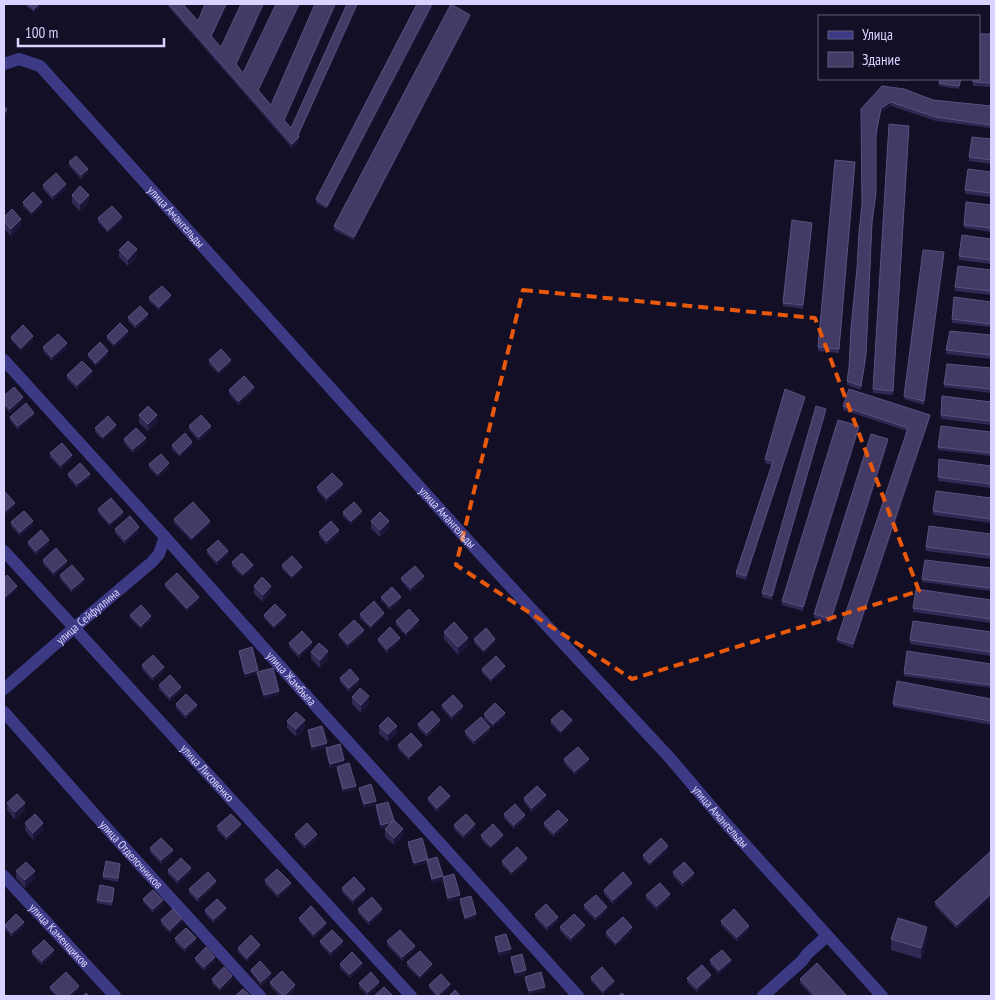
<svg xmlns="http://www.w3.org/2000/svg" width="995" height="1000" font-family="'PT Sans Narrow',sans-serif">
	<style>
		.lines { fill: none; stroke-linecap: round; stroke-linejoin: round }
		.minor { stroke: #3d3a85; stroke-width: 12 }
		.wall { fill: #312854 }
		.shaded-wall { fill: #1d163a }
		.building { fill: #433a66; stroke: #5a527e }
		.marked { fill: none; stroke: #e8590c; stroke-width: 4; stroke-dasharray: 10 6; stroke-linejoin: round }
		.labels { text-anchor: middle; stroke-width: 4; stroke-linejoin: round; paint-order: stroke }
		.street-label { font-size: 12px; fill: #d9d4ff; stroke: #130f26 }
	</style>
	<rect width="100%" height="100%" fill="#130f26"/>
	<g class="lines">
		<g class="minor">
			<path id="s1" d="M4 64 19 59 40 66 473 546 561 641 669 757 721 818 882 996"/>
			<path id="s2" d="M4 360 165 537 304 693 578 996"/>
			<path id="s3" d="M4 551 411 996"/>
			<path id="s4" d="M4 689 74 628 152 562 159 554 165 537"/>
			<path id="s5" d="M4 712 112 834 260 996"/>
			<path id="s6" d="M4 876 115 996"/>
			<path d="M763 996 802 961 807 954 827 936"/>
		</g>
	</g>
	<path class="wall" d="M25 4H42L34 12 25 5Z
		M166 4H185L184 5 198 21 205 4H227L212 37 299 137V141L292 148Z
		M417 4H434L327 209 316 203V199Z
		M470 18 354 240 334 230V226Z
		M991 34V87L973 86V79Z
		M897 79H908V81L897 80Z
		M940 79H961L959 89 939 86Z
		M882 86 933 100 991 106V128L936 121 891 106 881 112 876 137V196L872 226 866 358 861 390 847 385V381L849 368 851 328Z
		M889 124 909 126 893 395 873 393Z
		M991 139V164L969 161V157Z
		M69 162 88 172 81 179 69 166Z
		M855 162 839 353 818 351V347Z
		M991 172V197L965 194V190Z
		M43 185 66 188 53 200 43 189Z
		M72 195 89 202 80 211 72 203Z
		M23 202 42 206 32 215 23 206Z
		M991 205V232L964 228V225Z
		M4 217 21 226 11 236 4 228Z
		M98 218 122 221 108 233 98 222Z
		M812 226 803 309 783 306V303Z
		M991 239V264L959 260V256Z
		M119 250 137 257 128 266 119 257Z
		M944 256 924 405 904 399V396Z
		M991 270V295L955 291V287Z
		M149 297 171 299 159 310 149 301Z
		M991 302V327L952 323V319Z
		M128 317 148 318 136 329 128 321Z
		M128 335 114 347 107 339V336Z
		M991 335V359L946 354V350Z
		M11 337 33 340 21 351 11 340Z
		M43 347H67L52 361 43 351Z
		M88 354 108 355 96 366 88 357Z
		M209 360 231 364 219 374 209 364Z
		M991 368V393L944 387V384Z
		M67 375H92L77 389 67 379Z
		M229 390 254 391 239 405 229 394Z
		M4 396 23 401 10 413 4 406Z
		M942 396 991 402V425L941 419Z
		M805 400 746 580 736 577V573L772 465 765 463V459Z
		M843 406 930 419 853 648 837 642V639L907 431 843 410Z
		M826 412 772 600 762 597V593Z
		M139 415 157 422 148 431 139 423Z
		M34 416 18 430 10 420V417Z
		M189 426 211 430 199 441 189 430Z
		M95 428H116L103 440 95 432Z
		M859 430 803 611 782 605V601Z
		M991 432V456L938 450V447Z
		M124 439 146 442 133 453 124 443Z
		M888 443 831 623 814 618V614Z
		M172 445 192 446 180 457 172 449Z
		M50 453 72 459 61 469 50 457Z
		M149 464 169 467 158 477 149 468Z
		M991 466V488L938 481V477Z
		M68 474 90 477 77 488 68 477Z
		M317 487 343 488 327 502 317 491Z
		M991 498V523L933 515V511Z
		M98 509 123 515 110 526 98 513Z
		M343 512 362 514 351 524 343 516Z
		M174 519 210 524 192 541 174 523Z
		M371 521 389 528 380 537 371 529Z
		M11 522 33 525 20 536 11 526Z
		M115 529 139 531 125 544 115 533Z
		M319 532 339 534 327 545 319 536Z
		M991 534V559L926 551V547Z
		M28 542 49 544 36 555 28 545Z
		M207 550 228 555 217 565 207 554Z
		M43 560 67 564 54 576 43 564Z
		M232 562 253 569 243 577 232 566Z
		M282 565 302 570 292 579 282 569Z
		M991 568V591L922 582V579Z
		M60 575 84 583 72 593 60 579Z
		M401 578 424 580 411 592 401 581Z
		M165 584 199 601 187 611 165 587Z
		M254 586 271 593 263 602 254 594Z
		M381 597 401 601 390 610 381 600Z
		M991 600V623L913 612V608Z
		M360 614 384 616 371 629 360 618Z
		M130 615 151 620 141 629 130 618Z
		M264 615 286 619 274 629 264 618Z
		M396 621 419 624 406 636 396 625Z
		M444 632 468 646 458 655 444 639Z
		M991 632V656L910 644V640Z
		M364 633 348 648 339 637V634Z
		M378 639 400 641 387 653 378 642Z
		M474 639 495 643 484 653 474 643Z
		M289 643 312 646 299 658 289 647Z
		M239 651 258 672 279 695 264 699 257 674 245 677 239 654Z
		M311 652 328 659 320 668 311 659Z
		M991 664V688L904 676V673Z
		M142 665 164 670 153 681 142 669Z
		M482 669 505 670 491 682 482 673Z
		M340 678 359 683 349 692 340 682Z
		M159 685 181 690 170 701 159 689Z
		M352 697 369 704 361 713 352 704Z
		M991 699V725L893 707V704Z
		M176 704 197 709 186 719 176 708Z
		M442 705 463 710 452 720 442 708Z
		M484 714 505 717 493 727 484 718Z
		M551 720 572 724 561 734 551 724Z
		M287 721 305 728 296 737 287 728Z
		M418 724H440L427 737 418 728Z
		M379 726 397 733 388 742 379 734Z
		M308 730 327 747 312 751 308 734Z
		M465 731H490L474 745 465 735Z
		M398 745 422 748 409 760 398 749Z
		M326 748 344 764 330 768 326 752Z
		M564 759 589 763 575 775 564 763Z
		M337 767 356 789 343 793 337 771Z
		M359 788 376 805 364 808 359 791Z
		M428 798 450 800 437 812 428 801Z
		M524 798 546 799 532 812 524 802Z
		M7 803 25 811 15 820 7 810Z
		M376 805 394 820 403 836 394 845 385 837V829L387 827 381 829 376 809Z
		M504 814 525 819 514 829 504 818Z
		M25 823 43 831 33 840 25 830Z
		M544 823 568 824 554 837 544 827Z
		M454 825 475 828 464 839 454 829Z
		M217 826 241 828 227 841 217 830Z
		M295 834 317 838 305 849 295 838Z
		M481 835 503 838 491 849 481 839Z
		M408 842 428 860 443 880 432 883 427 863 414 866 408 846Z
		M150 848 173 854 161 864 150 852Z
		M668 850 650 866 643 859V855Z
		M991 851V898L957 929 935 906V902Z
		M502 861 527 862 512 875 502 865Z
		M120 867 118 882 103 879V876Z
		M168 870 191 872 178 884 168 874Z
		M16 871 35 879 25 888 16 878Z
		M673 872 694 876 683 887 673 876Z
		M443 877 460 898 448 902 443 881Z
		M265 880 291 887 278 898 265 884Z
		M216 884 198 902 189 893V889Z
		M632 886 613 904 604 894V890Z
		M342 888 365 893 353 904 342 892Z
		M114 891 112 906 97 903V900Z
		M646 895 670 898 657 910 646 899Z
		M143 899 163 904 153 913 143 902Z
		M460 899 476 918 465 921 460 903Z
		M584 905 607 910 596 921 584 909Z
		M358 909 382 912 369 925 358 913Z
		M205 910 226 912 214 923 205 914Z
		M535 914 558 921 547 931 535 918Z
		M299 918 326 926 314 938 299 921Z
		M161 920 182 922 170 933 161 924Z
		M721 921 749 930 737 941 721 925Z
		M5 925 24 926 12 937 5 929Z
		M560 927 585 929 571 942 560 931Z
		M632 931 616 946 606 936V932Z
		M495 937 511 953 499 956 495 941Z
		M175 938 196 942 185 952 175 942Z
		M927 938 921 959 891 950V939Z
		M320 941 343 945 331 956 320 944Z
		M387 941 415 949 402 961 387 945Z
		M238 948 260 949 247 961 238 952Z
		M32 951 54 954 42 965 32 955Z
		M511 957 526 974 515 977 511 961Z
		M195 958 215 961 204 971 195 961Z
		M710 960 731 963 719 974 710 964Z
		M407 962 432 968 420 979 407 966Z
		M340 964 362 967 350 978 340 968Z
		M251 970 271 977 261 986 251 973Z
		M525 977 545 990 529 995 525 980Z
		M591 977 614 984 603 994 591 981Z
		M687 978 711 979 697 992 687 982Z
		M212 979 232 980 220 991 212 983Z
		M800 979 847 996H812L800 983Z
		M270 982 295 989 288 996H280L270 986Z
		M359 983 379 985 368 996 359 987Z
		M429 985 450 988 441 996H436L429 988Z
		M50 987 79 990 72 996H56L50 990Z"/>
	<path class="shaded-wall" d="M39 4H42L34 12V9Z
		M226 4H227L211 40V36Z
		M263 4H265L236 68V64Z
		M299 4H301L258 94V90Z
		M335 4H337L284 124V120Z
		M357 4H359L298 138 299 137V141L292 148V144L298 135Z
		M432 4H434L327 209V206Z
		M470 15V18L354 240V237Z
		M891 102V106L881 112 876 137V134L881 108Z
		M7 110V114L4 117V113Z
		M88 169V172L81 179V175Z
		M66 184V188L53 200V196Z
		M876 192 872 226 866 358 861 390 872 222Z
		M89 195V202L80 211V204Z
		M42 202V206L32 215V212Z
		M122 217V221L108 233V230Z
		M21 219V226L11 236V229Z
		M137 249V257L128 266V259Z
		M944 252V256L924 405V401Z
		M171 295V299L159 310V307Z
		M148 314V318L136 329V325Z
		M128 331V335L114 347V344Z
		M33 336V340L21 351V348Z
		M67 343V347L52 361V357Z
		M108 351V355L96 366V363Z
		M231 360V364L219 374V371Z
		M92 371V375L77 389V385Z
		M254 387V391L239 405V401Z
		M23 397V401L10 413V409Z
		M805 397V400L746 580V576Z
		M826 409V412L772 600V596Z
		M34 413V416L18 430V426Z
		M157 415V422L148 431V424Z
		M930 415V419L853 648V644Z
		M116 425V428L103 440V437Z
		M211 426V430L199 441V437Z
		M859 426V430L803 611V607Z
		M146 438V442L133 453V449Z
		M888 439V443L831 623V619Z
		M192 442V446L180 457V454Z
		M72 455V459L61 469V465Z
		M169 463V467L158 477V474Z
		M90 474V477L77 488V484Z
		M343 484V488L327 502V498Z
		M15 503V507L4 516V512Z
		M362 511V514L351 524V521Z
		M123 512V515L110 526V523Z
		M33 521V525L20 536V532Z
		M210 521V524L192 541V538Z
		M389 521V528L380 537V530Z
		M139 527V531L125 544V540Z
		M339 530V534L327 545V541Z
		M49 540V544L36 555V551Z
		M228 551V555L217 565V561Z
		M67 561V564L54 576V572Z
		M253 565V569L243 577V574Z
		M302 567V570L292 579V576Z
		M424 576V580L411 592V588Z
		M84 579V583L72 593V589Z
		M17 586V590L5 600V597Z
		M271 586V593L263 602V595Z
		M199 597V601L187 611V608Z
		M401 597V601L390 610V606Z
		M384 613V616L371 629V626Z
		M286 615V619L274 629V626Z
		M151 616V620L141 629V626Z
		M419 620V624L406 636V633Z
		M364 630V633L348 648V644Z
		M400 638V641L387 653V649Z
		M468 638V646L458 655V647Z
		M495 639V643L484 653V650Z
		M312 642V646L299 658V654Z
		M328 651V659L320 668V660Z
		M505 666V670L491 682V679Z
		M164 667V670L153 681V677Z
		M258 670V674L245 677V674Z
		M359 679V683L349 692V688Z
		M181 687V690L170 701V697Z
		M279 691V695L264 699V695Z
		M369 696V704L361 713V705Z
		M197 705V709L186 719V715Z
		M463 706V710L452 720V716Z
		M505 713V717L493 727V724Z
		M305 720V728L296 737V729Z
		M440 720V724L427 737V733Z
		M572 720V724L561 734V731Z
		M397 726V733L388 742V734Z
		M490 727V731L474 745V741Z
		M327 743V747L312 751V747Z
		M422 745V748L409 760V757Z
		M589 759V763L575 775V771Z
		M344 760V764L330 768V764Z
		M356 786V789L343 793V789Z
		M546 795V799L532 812V808Z
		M450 796V800L437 812V808Z
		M376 801V805L364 808V804Z
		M25 803V811L15 820V812Z
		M525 815V819L514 829V825Z
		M568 820V824L554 837V833Z
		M394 821V825L381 829V825Z
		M43 823V831L33 840V833Z
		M241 824V828L227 841V837Z
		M475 824V828L464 839V835Z
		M403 829V836L394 845V838Z
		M317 834V838L305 849V845Z
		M503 835V838L491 849V846Z
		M668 846V850L650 866V863Z
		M173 850V854L161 864V860Z
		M527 858V862L512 875V872Z
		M428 859V863L427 860V863L414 866V863Z
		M191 868V872L178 884V880Z
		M35 871V879L25 888V880Z
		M694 873V876L683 887V883Z
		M443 876V880L432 883V879Z
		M216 881V884L198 902V898Z
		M291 883V887L278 898V894Z
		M632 883V886L613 904V900Z
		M365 889V893L353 904V900Z
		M670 894V898L657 910V906Z
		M991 894V898L957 929V925Z
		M460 895V898L448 902V898Z
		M163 900V904L153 913V909Z
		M607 907V910L596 921V917Z
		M226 908V912L214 923V919Z
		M382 909V912L369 925V921Z
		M476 914V918L465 921V918Z
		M558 917V921L547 931V927Z
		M182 918V922L170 933V930Z
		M24 922V926L12 937V933Z
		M326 923V926L314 938V934Z
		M585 925V929L571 942V938Z
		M749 926V930L737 941V937Z
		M632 927V931L616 946V943Z
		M927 927V938L921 959V948Z
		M196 938V942L185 952V948Z
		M343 941V945L331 956V952Z
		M260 945V949L247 961V958Z
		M415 946V949L402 961V957Z
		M511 949V953L499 956V952Z
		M54 950V954L42 965V961Z
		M215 957V961L204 971V967Z
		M731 960V963L719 974V970Z
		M362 963V967L350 978V974Z
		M432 964V968L420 979V976Z
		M526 970V974L515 977V973Z
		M271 973V977L261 986V982Z
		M711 975V979L697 992V988Z
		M232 976V980L220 991V988Z
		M614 981V984L603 994V991Z
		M379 982V985L368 996V992Z
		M450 984V988L441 996H438V995Z
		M295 985V989L288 996H284Z
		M79 986V990L72 996H68Z
		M545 987V990L529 995V991Z"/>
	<path class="building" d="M28 4H39L34 9Z
		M169 4H183L198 21 205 4H226L211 36 221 47 241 4H263L236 64 243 73 276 4H299L258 90 271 105 315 4H335L284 120 291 128 347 4H357L298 135 299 137 292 144Z
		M417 4H432L327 206 316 199Z
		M451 4 470 15 354 237 334 226Z
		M979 34H991V83L973 82V79H979Z
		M940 79H961L959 86 939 83Z
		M882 86 904 89 933 100 991 106V125L936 117 891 102 881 108 876 134V192L872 222 866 355 861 386 847 381 849 368 851 328 857 268 859 233 862 204 861 109Z
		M4 106 7 110 4 113Z
		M889 124 909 126 893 391 873 389Z
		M972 137 991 139V160L969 157Z
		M76 156 88 169 81 175 69 162Z
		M835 160 855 162 839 349 818 347Z
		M968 169 991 172V193L965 190Z
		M56 173 66 184 53 196 43 185Z
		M80 186 89 195 80 204 72 195Z
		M33 192 42 202 32 212 23 202Z
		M966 202 991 205V228L964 225Z
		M112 206 122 217 108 230 98 218Z
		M12 209 21 219 11 229 4 221V217Z
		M792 220 812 223 803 305 783 303Z
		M962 235 991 239V260L959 256Z
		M128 241 137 249 128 259 119 250Z
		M923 250 944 252 924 401 904 396Z
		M958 266 991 270V291L955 287Z
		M162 286 171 295 159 307 149 297Z
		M954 297 991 302V324L952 319Z
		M140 306 148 314 136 325 128 317Z
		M120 323 128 331 114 344 107 336Z
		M23 325 33 336 21 348 11 337Z
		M950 331 991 335V355L946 350Z
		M58 334 67 343 52 357 43 347Z
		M100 342 108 351 96 363 88 354Z
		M221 349 231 360 219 371 209 360Z
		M82 361 92 371 77 385 67 375Z
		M947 364 991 368V389L944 384Z
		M244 376 254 387 239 401 229 390Z
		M14 387 23 397 10 409 4 403V396Z
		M785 389 805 397 746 576 736 573 773 461 765 459Z
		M849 389 930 415 853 644 837 639 908 428 843 406Z
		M942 396 991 402V421L941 415Z
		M26 403 34 413 18 426 10 417Z
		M148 406 157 415 148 424 139 415Z
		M816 406 826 409 772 596 762 593Z
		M201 415 211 426 199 437 189 426Z
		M108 416 116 425 103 437 95 428Z
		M838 420 859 426 803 607 782 601Z
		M941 426 991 432V453L938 447Z
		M136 428 146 438 133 449 124 439Z
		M185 433 192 442 180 454 172 445Z
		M871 434 888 439 831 619 814 614Z
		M62 443 72 455 61 465 50 453Z
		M161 454 169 463 158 474 149 464Z
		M939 459 991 466V484L938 477Z
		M80 463 90 474 77 484 68 474Z
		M332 473 343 484 327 498 317 487Z
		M936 491 991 498V519L933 511Z
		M5 492 15 503 4 512V493Z
		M111 498 123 512 110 523 98 509Z
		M193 502 210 521 192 538 174 519Z
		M354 502 362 511 351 521 343 512Z
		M24 511 33 521 20 532 11 522Z
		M380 512 389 521 380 530 371 521Z
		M130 516 139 527 125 540 115 529Z
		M331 521 339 530 327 541 319 532Z
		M929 526 991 534V555L926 547Z
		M41 530 49 540 36 551 28 542Z
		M218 540 228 551 217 561 207 550Z
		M56 548 67 561 54 572 43 560Z
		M242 553 253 565 243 574 232 562Z
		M292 556 302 567 292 576 282 565Z
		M925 560 991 568V588L922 579Z
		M72 565 84 579 72 589 60 575Z
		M415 566 424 576 411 588 401 578Z
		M177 573 199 597 187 608 165 584Z
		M7 575 17 586 5 597 4 595V578Z
		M262 577 271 586 263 595 254 586Z
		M392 587 401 597 390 606 381 597Z
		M916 589 991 600V619L913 608Z
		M374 601 384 613 371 626 360 614Z
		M275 604 286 615 274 626 264 615Z
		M141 605 151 616 141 626 130 615Z
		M409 609 419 620 406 633 396 621Z
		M354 620 364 630 348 644 339 634Z
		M913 621 991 632V652L910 640Z
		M454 622 468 638 458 647 444 632Z
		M390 627 400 638 387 649 378 639Z
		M486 628 495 639 484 650 474 639Z
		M302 631 312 642 299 654 289 643Z
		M319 643 328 651 320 660 311 652Z
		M252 647 258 670 245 674 239 651Z
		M907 651 991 664V685L904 673Z
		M153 655 164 667 153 677 142 665Z
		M496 656 505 666 491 679 482 669Z
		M273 668 279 691 264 695 257 672Z
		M350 669 359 679 349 688 340 678Z
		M170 675 181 687 170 697 159 685Z
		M897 681 991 699V721L893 704Z
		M360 688 369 696 361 705 352 697Z
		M186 694 197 705 186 715 176 704Z
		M453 695 463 706 452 716 442 705Z
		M495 703 505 713 493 724 484 714Z
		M562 710 572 720 561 731 551 720Z
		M432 711 440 720 427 733 418 724Z
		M296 712 305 720 296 729 287 721Z
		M388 717 397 726 388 734 379 726Z
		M481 717 490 727 474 741 465 731Z
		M322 726 327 743 312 747 308 730Z
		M411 733 422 745 409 757 398 745Z
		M340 744 344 760 330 764 326 748Z
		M578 747 589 759 575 771 564 759Z
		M349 763 356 786 343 789 337 767Z
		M371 784 376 801 364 804 359 788Z
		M440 786 450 796 437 808 428 798Z
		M537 786 546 795 532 808 524 798Z
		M17 794 25 803 15 812 7 803Z
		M388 802 394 820 392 822 381 825 376 805Z
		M515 804 525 815 514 825 504 814Z
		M558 810 568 820 554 833 544 823Z
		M35 814 43 823 33 833 25 823Z
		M231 814 241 824 227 837 217 826Z
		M466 814 475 824 464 835 454 825Z
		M394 820 403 829 394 838 385 829Z
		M307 823 317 834 305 845 295 834Z
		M493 824 503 835 491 846 481 835Z
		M161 838 173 850 161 860 150 848Z
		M422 838 428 859 414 863 408 842Z
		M661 838 668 846 650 863 643 855Z
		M517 847 527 858 512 872 502 861Z
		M991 851V894L957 925 935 902Z
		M437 857 443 876 432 879 427 860Z
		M181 858 191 868 178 880 168 870Z
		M106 861 120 864 118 878 103 876Z
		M26 862 35 871 25 880 16 871Z
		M684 862 694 873 683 883 673 872Z
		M277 869 291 883 278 894 265 880Z
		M208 872 216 881 198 898 189 889Z
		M623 872 632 883 613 900 604 890Z
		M454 874 460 895 448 898 443 877Z
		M354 877 365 889 353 900 342 888Z
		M660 883 670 894 657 906 646 895Z
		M100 885 114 888 112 902 97 900Z
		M153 890 163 900 153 909 143 899Z
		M596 895 607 907 596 917 584 905Z
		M471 896 476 914 465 918 460 899Z
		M372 897 382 909 369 921 358 909Z
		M217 899 226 908 214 919 205 910Z
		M546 904 558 917 547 927 535 914Z
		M311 906 326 923 314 934 299 918Z
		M173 909 182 918 170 930 161 920Z
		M734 909 749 926 737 937 721 921Z
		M16 914 24 922 12 933 5 925Z
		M574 914 585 925 571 938 560 927Z
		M623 917 632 927 616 943 606 932Z
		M898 918 927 927 921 948 891 939Z
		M186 928 196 938 185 948 175 938Z
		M332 930 343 941 331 952 320 941Z
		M400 930 415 946 402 957 387 941Z
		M506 934 511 949 499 952 495 937Z
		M251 935 260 945 247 958 238 948Z
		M44 940 54 950 42 961 32 951Z
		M206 947 215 957 204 967 195 958Z
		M722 950 731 960 719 970 710 960Z
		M420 951 432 964 420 976 407 962Z
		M352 952 362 963 350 974 340 964Z
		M522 954 526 970 515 973 511 957Z
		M260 961 271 973 261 982 251 970Z
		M817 963 847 996H816L800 979Z
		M702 965 711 975 697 988 687 978Z
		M224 967 232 976 220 988 212 979Z
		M602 967 614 981 603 991 591 977Z
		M282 971 295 985 284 996 270 982Z
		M66 972 79 986 68 996H59L50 987Z
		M371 972 379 982 368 992 359 983Z
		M541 972 545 987 529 991 525 977Z
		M441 974 450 984 438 995 429 985Z
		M384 987 393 996H374Z
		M243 989 250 996H235Z
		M455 990 460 996H449Z
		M86 993 89 996H83Z
		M622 993 625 996H618Z"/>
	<path class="marked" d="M523 290 815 318 919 591 632 679 456 565Z"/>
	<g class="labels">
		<g class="street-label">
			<text dy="4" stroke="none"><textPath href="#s1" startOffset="241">улица Амангельды</textPath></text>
			<text dy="4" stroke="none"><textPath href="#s1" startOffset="646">улица Амангельды</textPath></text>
			<text dy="4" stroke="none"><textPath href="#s4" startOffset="111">улица Сейфуллина</textPath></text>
			<text dy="4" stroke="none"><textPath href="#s2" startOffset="429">улица Жамбыла</textPath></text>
			<text dy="4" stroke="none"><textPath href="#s3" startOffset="301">улица Лисовенко</textPath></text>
			<text dy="4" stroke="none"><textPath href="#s1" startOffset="1051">улица Амангельды</textPath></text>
			<text dy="4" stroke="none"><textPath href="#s5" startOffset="191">улица Отделочников</textPath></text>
			<text dy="4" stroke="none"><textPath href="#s6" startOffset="81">улица Каменщиков</textPath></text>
		</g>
	</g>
	<rect width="995" height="1000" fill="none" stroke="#d9d4ff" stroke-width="10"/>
	<rect x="818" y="15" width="162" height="65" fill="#130f26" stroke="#625e7d"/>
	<rect x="828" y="31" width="25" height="8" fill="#3d3a85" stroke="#625e7d"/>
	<text x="862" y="40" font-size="15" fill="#d9d4ff">Улица</text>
	<rect x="828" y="52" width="25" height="15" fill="#433a66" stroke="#625e7d"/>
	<text x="862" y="65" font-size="15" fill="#d9d4ff">Здание</text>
	<path d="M18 38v8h146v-8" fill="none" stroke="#d9d4ff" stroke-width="2.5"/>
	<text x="25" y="38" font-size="15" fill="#d9d4ff" stroke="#130f26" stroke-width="4" paint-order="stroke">100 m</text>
</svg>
